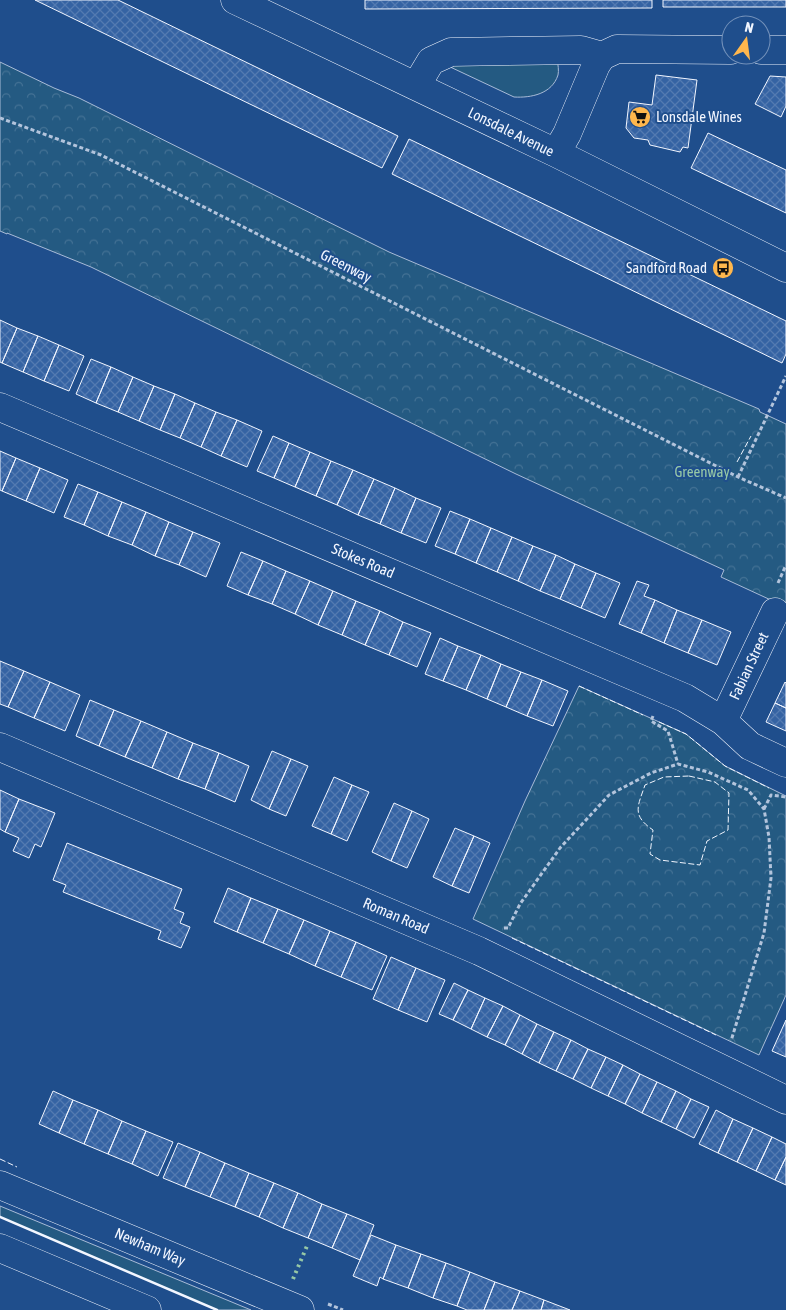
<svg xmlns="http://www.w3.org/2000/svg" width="786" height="1310" font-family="'Asap Condensed',sans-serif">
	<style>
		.green { fill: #245a82; stroke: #a8bbd7 }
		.park { fill: url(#park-crowns); stroke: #a8bbd7 }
		.building { fill: url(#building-cross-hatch); stroke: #f2f6ff }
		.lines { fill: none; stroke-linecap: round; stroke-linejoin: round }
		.minor-casing { stroke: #f2f6ff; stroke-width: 29 }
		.highway-casing { stroke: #f2f6ff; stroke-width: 29 }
		.path { stroke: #b3c4dc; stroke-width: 3; stroke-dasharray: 4 2.5; stroke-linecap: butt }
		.minor { stroke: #1f4e8c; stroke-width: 28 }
		.highway { stroke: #1f4e8c; stroke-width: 28 }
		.hedge { stroke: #97c8a6; stroke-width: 4; stroke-dasharray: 2.5 4; stroke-linecap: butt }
		.fence { stroke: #f2f6ff; stroke-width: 1; stroke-dasharray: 6 2.5; stroke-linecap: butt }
		.wall { stroke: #f2f6ff; stroke-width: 2.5 }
		.labels { text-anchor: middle; stroke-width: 4; stroke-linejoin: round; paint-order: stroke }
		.poi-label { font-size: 15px; fill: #f2f6ff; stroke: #1f4e8c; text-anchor: start }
		.street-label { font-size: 15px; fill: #f2f6ff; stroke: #1f4e8c }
		.park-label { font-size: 15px; fill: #97c8a6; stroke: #1f4e8c }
	</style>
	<defs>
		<pattern id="park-crowns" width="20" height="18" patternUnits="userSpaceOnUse" patternTransform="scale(1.25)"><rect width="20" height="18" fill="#245a82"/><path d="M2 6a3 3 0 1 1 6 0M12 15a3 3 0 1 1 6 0" fill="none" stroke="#447295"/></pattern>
		<pattern id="building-cross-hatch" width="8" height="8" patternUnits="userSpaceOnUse" patternTransform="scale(1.25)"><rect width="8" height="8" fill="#3563a3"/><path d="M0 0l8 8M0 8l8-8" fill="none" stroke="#537ab1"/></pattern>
	</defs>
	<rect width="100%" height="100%" fill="#1f4e8c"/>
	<path class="green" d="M557 59C558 64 559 71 558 75 552 94 531 98 514 97L446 65Z
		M0 1206 251 1310H217L0 1217Z"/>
	<path class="park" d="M0 62 54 88 79 98 389 252 759 409 760 412 786 424V607L721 577 724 570 516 474 91 267 7 233V234L0 231Z
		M579 686 686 734 725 766 786 796V995L759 1055 473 919 525 801Z"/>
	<path class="building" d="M35 0H118L398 136 382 168Z
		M365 0H652V8L365 9Z
		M663 0H786V7H663Z
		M656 75 697 80 688 148 683 147 680 152 650 145 648 140 634 138 626 128 629 102 652 105Z
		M770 76 786 77V106L781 117 755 104Z
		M708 133 786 170V213L691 168Z
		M409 139 786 321V354L782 363 392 174Z
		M0 320 17 328 2 363 0 362Z
		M17 328 38 336 23 372 2 363Z
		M38 336 59 345 44 381 23 372Z
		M59 345 84 356 69 391 44 381Z
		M91 359 111 367 96 403 76 394Z
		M111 367 133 377 118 412 96 403Z
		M133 377 154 386 139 421 118 412Z
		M154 386 175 394 160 430 139 421Z
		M175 394 195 403 180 438 160 430Z
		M195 403 216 412 201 447 180 438Z
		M216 412 237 420 221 456 201 447Z
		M237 420 262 431 247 467 221 456Z
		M273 436 289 443 274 478 257 471Z
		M289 443 310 452 295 487 274 478Z
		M0 451 16 458 2 491 0 490Z
		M310 452 331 461 316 496 295 487Z
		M16 458 40 468 26 501 2 491Z
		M331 461 353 470 337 505 316 496Z
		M40 468 68 480 54 513 26 501Z
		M353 470 374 479 358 515 337 505Z
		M374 479 395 488 380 524 358 515Z
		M78 484 98 492 84 525 64 517Z
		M395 488 416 498 401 533 380 524Z
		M98 492 122 502 108 536 84 525Z
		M416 498 441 508 426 543 401 533Z
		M122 502 146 512 132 545 108 536Z
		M450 511 470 519 455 554 435 546Z
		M146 512 169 522 155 556 132 545Z
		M470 519 491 528 476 563 455 554Z
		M169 522 193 532 179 565 155 556Z
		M491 528 512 537 497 572 476 563Z
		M193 532 220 543 206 577 179 565Z
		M512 537 533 546 518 581 497 572Z
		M533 546 556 555 540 591 518 581Z
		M241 552 263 561 248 595 227 586Z
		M556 555 575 564 560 599 540 591Z
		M263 561 286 571 272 604 248 595Z
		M575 564 596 573 581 608 560 599Z
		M286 571 310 581 295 614 272 604Z
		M596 573 620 583 605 618 581 608Z
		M310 581 333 591 318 625 295 614Z
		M637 581 649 585 644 596 655 600 641 633 619 624Z
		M333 591 356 601 342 635 318 625Z
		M655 600 677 610 664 643 641 633Z
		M356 601 380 611 365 645 342 635Z
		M677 610 702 620 688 653 664 643Z
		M380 611 403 622 389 655 365 645Z
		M702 620 731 632 717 665 688 653Z
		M403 622 431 633 417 667 389 655Z
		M440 638 458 646 443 681 425 674Z
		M458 646 481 655 466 690 443 681Z
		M481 655 501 664 487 699 466 690Z
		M0 661 24 671 8 707 0 704Z
		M501 664 521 672 506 707 487 699Z
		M24 671 50 682 34 718 8 707Z
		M521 672 542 680 527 716 506 707Z
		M542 680 568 691 553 726 527 716Z
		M50 682 80 695 65 731 34 718Z
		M785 682 786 683V708L775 703Z
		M90 700 114 710 99 746 76 736Z
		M775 703 786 708V731L766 722Z
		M114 710 141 721 125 757 99 746Z
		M141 721 167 732 152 768 125 757Z
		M167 732 193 743 178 779 152 768Z
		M193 743 219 753 205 789 178 779Z
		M272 751 291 759 269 809 251 800Z
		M219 753 249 766 235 802 205 789Z
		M291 759 308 766 286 816 269 809Z
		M334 777 352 785 331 834 312 826Z
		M352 785 369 792 347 841 331 834Z
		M0 790 19 799 5 832 0 829Z
		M19 799 55 813 41 847 35 844 29 858 13 851 19 838 5 832Z
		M394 803 412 811 391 861 372 852Z
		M412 811 429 819 407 868 391 861Z
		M455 828 474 836 452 886 433 877Z
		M474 836 490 843 469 893 452 886Z
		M67 843 182 889 174 909 184 913 180 923 190 927 181 948 158 939 161 931 63 892 66 885 53 880Z
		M228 888 251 898 237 932 214 922Z
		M251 898 278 909 263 943 237 932Z
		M278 909 304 920 289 954 263 943Z
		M304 920 330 931 315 966 289 954Z
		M330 931 356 942 341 977 315 966Z
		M356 942 387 956 372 990 341 977Z
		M391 957 416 968 398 1010 373 999Z
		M416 968 445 980 427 1022 398 1010Z
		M454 983 468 990 453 1020 439 1014Z
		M468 990 485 998 471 1029 453 1020Z
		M485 998 503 1006 487 1037 471 1029Z
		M503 1006 520 1015 505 1045 487 1037Z
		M520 1015 537 1024 522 1054 505 1045Z
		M786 1020V1057L772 1051Z
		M537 1024 554 1032 539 1063 522 1054Z
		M554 1032 571 1040 556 1071 539 1063Z
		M571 1040 588 1049 573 1079 556 1071Z
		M588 1049 606 1057 591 1088 573 1079Z
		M606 1057 623 1065 608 1096 591 1088Z
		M623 1065 640 1074 625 1104 608 1096Z
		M640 1074 657 1082 642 1113 625 1104Z
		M657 1082 676 1091 661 1122 642 1113Z
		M53 1091 73 1100 59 1133 39 1124Z
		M676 1091 691 1099 676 1129 661 1122Z
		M691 1099 709 1107 694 1138 676 1129Z
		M73 1100 98 1110 84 1144 59 1133Z
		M98 1110 122 1121 108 1154 84 1144Z
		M716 1110 733 1119 718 1153 699 1144Z
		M733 1119 753 1128 737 1162 718 1153Z
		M122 1121 146 1131 132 1164 108 1154Z
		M753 1128 772 1137 756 1171 737 1162Z
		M146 1131 173 1142 158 1176 132 1164Z
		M772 1137 786 1144V1157L775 1180 756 1171Z
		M178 1143 200 1152 185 1187 163 1178Z
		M200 1152 225 1163 210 1197 185 1187Z
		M786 1157V1185L775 1180Z
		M225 1163 249 1173 235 1207 210 1197Z
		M249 1173 274 1183 259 1217 235 1207Z
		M274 1183 298 1193 283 1228 259 1217Z
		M298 1193 322 1204 308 1238 283 1228Z
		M322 1204 347 1214 332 1248 308 1238Z
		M347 1214 374 1225 360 1260 332 1248Z
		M371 1235 396 1245 383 1279 380 1277 377 1286 353 1276Z
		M396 1245 421 1254 408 1288 383 1279Z
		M421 1254 446 1263 433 1298 408 1288Z
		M446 1263 470 1272 457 1306 433 1298Z
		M470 1272 495 1282 484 1310H467L457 1306Z
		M495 1282 520 1291 512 1310H484Z
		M520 1291 544 1300 541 1310H512Z
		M544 1300 570 1310H541Z"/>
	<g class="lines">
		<g class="minor-casing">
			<path id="minor" d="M235 0 556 153 786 268
				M761 50H786
				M416 86 431 61 451 52 581 50 602 56
				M556 153 567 134 596 65 602 56 617 49 731 50
				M0 407 685 698 723 721 750 746 786 763
				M723 721 775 612
				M0 747 479 951 786 1100
				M0 1185 300 1310"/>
		</g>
		<g class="highway-casing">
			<path id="highway" d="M0 1248 147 1310"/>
		</g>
		<path class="path" d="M0 118 101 155 738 477 786 498
			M738 477 786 376
			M778 583 786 565
			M653 716 651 721 668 731 678 764
			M764 809 771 795 786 797
			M504 928H508L520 904 560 848 609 795 651 773 678 764 708 772 748 790 764 809 769 837 771 878 764 933 731 1041
			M328 1304 343 1310"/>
		<use href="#minor" class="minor"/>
		<use href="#highway" class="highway"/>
		<path class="hedge" d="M293 1279 307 1246"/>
		<path class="fence" d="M737 462 751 436
			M579 686 643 715
			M659 722 686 734 725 766 769 788
			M689 776 715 782 729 793 728 830 707 841 700 865 660 860 650 854 653 830C631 815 638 806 645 785L664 777Z
			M512 938 716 1035
			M0 1159 17 1167"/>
		<path class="wall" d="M0 1217 217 1310"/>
	</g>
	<defs>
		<g id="supermarket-disc" transform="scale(1.125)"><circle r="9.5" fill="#ffb74d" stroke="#1f4e8c"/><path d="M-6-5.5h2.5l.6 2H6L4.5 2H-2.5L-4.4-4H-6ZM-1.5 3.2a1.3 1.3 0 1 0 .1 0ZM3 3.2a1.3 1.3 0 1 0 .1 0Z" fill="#111"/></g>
		<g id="bus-disc" transform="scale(1.125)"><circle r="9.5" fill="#ffb74d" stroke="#1f4e8c"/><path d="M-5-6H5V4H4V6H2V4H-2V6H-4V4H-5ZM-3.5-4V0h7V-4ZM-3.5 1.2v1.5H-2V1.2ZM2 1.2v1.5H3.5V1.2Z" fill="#111"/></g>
	</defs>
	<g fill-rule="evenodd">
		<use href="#supermarket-disc" x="640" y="117"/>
		<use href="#bus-disc" x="723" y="268"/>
	</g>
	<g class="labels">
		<g class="poi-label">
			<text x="656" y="122">Lonsdale Wines</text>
			<text x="707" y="273" text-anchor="end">Sandford Road</text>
		</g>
		<g class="street-label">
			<text transform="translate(511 132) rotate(26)" y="5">Lonsdale Avenue</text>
			<text transform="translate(346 266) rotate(27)" y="5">Greenway</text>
			<text transform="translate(363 561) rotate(23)" y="5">Stokes Road</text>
			<text transform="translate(749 666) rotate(-65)" y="5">Fabian Street</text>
			<text transform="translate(396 916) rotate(23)" y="5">Roman Road</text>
			<text transform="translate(150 1247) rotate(23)" y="5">Newham Way</text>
		</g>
		<g class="park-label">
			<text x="702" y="477">Greenway</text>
		</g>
	</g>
	<g transform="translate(746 40) rotate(14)"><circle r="24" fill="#1f4e8c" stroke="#7391ba"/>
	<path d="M0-4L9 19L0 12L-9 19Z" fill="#ffb74d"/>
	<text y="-8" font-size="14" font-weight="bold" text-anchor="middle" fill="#f2f6ff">N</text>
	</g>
</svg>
